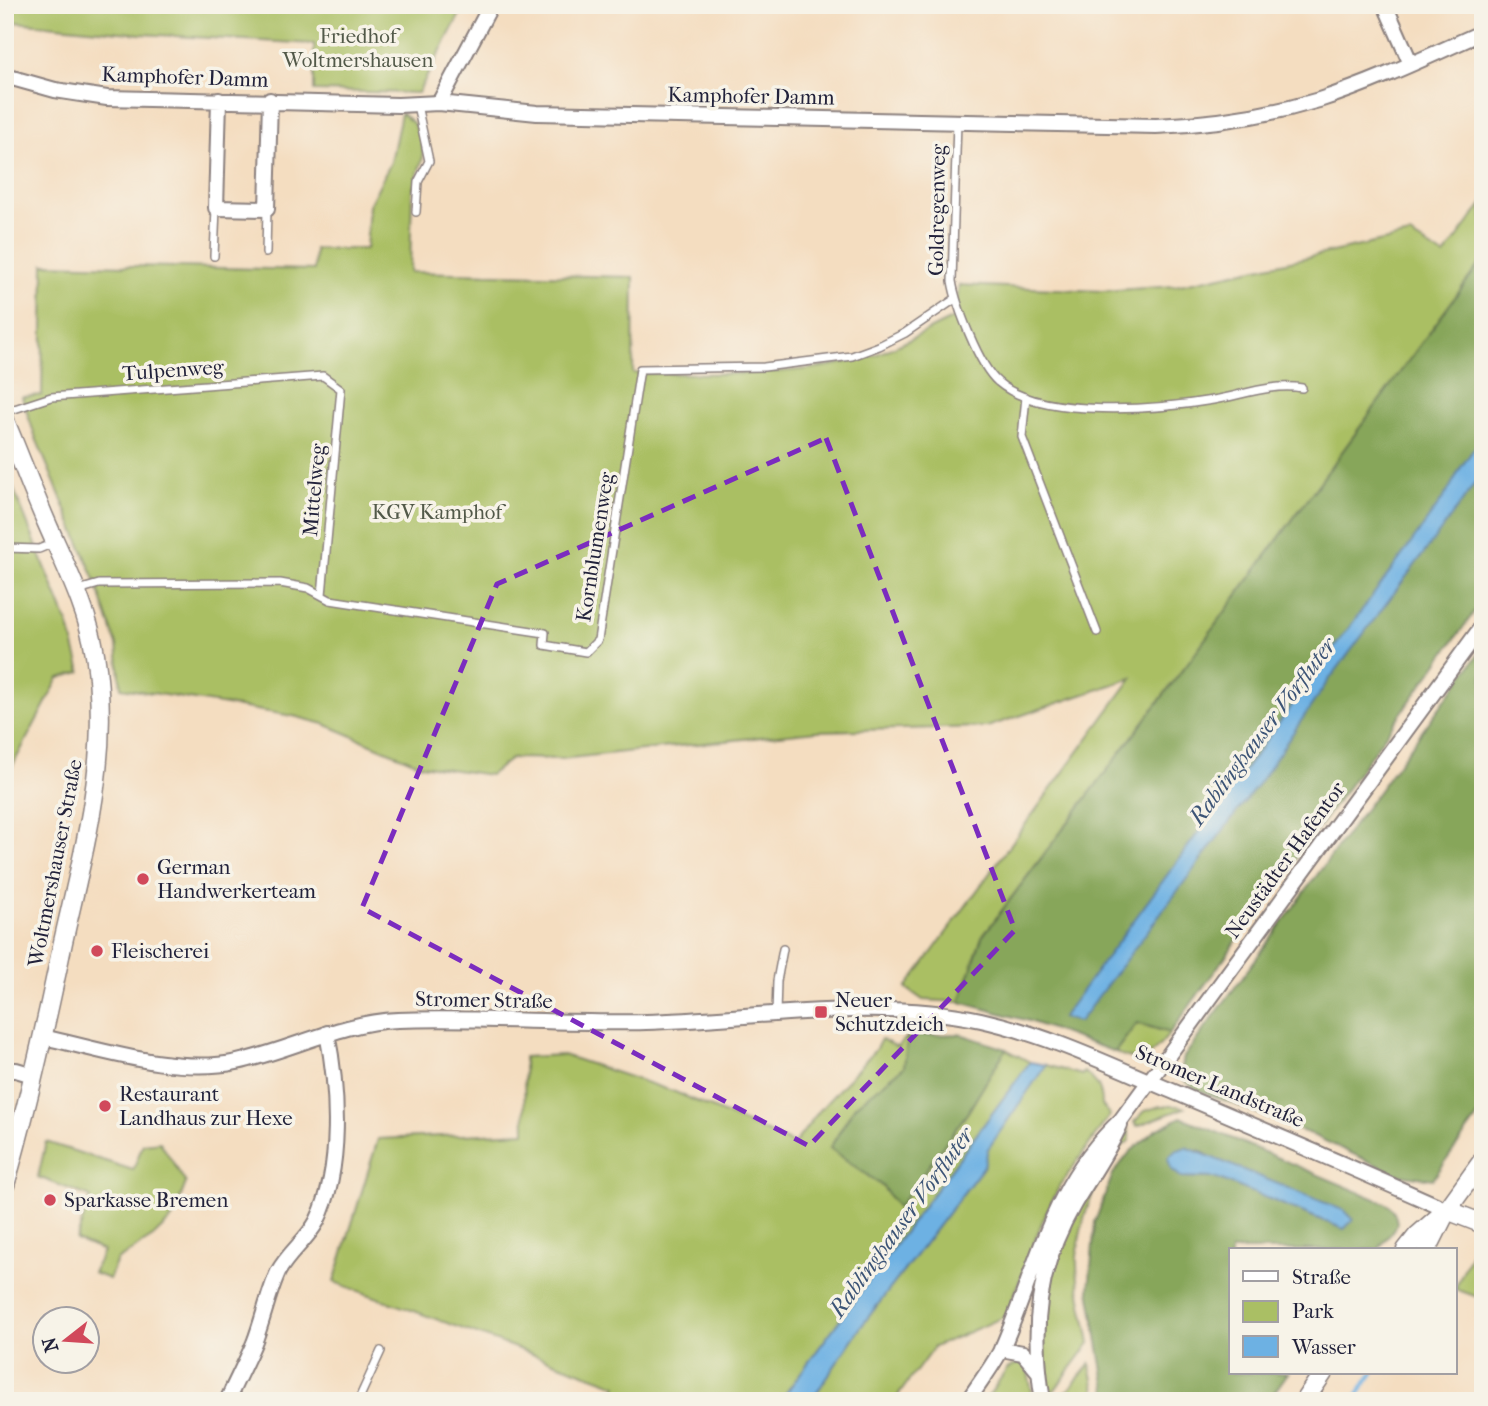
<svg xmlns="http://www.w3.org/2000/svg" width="1488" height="1406" font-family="'IM FELL French Canon',serif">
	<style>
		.green { fill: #aabf64; stroke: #667050; stroke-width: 2 }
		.forest { fill: #87a65a; stroke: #54644a; stroke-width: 2; fill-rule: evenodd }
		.water { fill: #6db1e3; stroke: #486a8f; stroke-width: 2 }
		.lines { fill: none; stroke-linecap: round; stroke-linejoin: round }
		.stream { stroke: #6db1e3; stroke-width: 4.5 }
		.service-casing { stroke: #8b807e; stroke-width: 10 }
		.minor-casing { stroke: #8b807e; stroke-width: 18 }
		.tertiary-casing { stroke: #8b807e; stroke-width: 21 }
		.service { stroke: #fff; stroke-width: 7 }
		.minor { stroke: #fff; stroke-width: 14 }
		.tertiary { stroke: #fff; stroke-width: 18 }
		.marked { fill: none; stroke: #7b2cbf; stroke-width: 5; stroke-dasharray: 14 9; stroke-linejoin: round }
		.poi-dot { fill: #d1495b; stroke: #f7f3e8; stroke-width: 2.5 }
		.labels { text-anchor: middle; stroke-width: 7; stroke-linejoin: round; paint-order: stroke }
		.park-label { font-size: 21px; fill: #525949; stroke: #f7f3e8 }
		.street-label { font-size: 21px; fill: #22223b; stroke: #f7f3e8 }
		.poi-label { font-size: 21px; fill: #22223b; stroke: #f7f3e8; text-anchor: start }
		.water-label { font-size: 23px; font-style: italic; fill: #3c5476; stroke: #f7f3e8 }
	</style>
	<rect width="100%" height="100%" fill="#f7f3e8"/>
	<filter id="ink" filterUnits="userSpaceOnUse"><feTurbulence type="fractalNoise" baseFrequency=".0143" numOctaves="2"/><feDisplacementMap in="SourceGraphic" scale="14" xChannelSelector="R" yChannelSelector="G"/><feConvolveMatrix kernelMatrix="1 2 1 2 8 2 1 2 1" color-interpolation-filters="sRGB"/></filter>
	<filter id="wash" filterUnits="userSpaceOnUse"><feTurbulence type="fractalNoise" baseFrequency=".00686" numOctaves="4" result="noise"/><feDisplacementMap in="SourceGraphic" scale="28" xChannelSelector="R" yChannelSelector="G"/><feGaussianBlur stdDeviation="1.57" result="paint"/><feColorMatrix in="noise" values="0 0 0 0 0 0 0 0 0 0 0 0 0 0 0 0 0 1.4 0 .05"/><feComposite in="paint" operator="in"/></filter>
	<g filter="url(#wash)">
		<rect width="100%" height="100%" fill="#f4ddc0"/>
		<path class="green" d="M6 5H465L418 93 314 91V44L141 34 5 21Z
			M401 113 413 123 422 140 423 157 412 192 410 272 634 277 633 373C707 374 800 378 871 356 899 347 927 330 954 318L959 285 1102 291 1175 286 1410 235 1444 256 1483 203V259L1187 664 982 937 960 1002 923 1000 906 988 1132 678 987 727 816 731 561 759 512 758 490 775 421 765 324 724 293 716 121 688 117 645 94 577 35 436 22 397 42 395 44 264 314 270 315 249H366L369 205 391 162Z
			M5 468 69 626 81 672 59 678 5 780Z
			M1137 1023 1170 1033C1153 1055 1142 1067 1115 1052Z
			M908 1036 904 1067 855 1106 830 1148 882 1186 898 1207 968 1112 1006 1049 1030 1062 780 1401H607L617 1385 334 1282 378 1139 525 1132 524 1057 563 1055 675 1092 794 1144 820 1110 876 1049 881 1039 897 1047Z
			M1046 1065 1082 1075 1084 1072C1097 1082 1102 1088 1102 1105L1110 1115 1059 1187 1042 1222 1008 1312 1004 1317 934 1347 894 1401H811L860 1328 984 1166 987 1149Z
			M1160 1106H1179L1184 1108 1137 1126 1134 1122 1145 1111Z
			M1128 1129 1130 1140C1099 1162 1080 1220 1077 1257 1076 1285 1085 1315 1090 1343L1050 1396 1043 1351 1040 1320 1061 1242 1082 1199Z
			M46 1142 133 1170 143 1144 160 1142 186 1183 172 1219 153 1237 117 1260 109 1279 93 1273 103 1251 76 1240 91 1197 38 1177Z
			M1475 1244 1483 1247V1299L1455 1289Z
			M1018 1363 1027 1367 1034 1401H985L1007 1369Z
			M1090 1364 1097 1401H1059Z"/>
		<path class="forest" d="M1483 259V600L1170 1033 1137 1023 1115 1052 1029 1021 960 1002 982 937 1187 664Z
			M1483 648V1109L1433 1179 1396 1174 1310 1134 1196 1089 1180 1077 1184 1057Z
			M960 1034 1006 1049 968 1112 898 1208 882 1186 830 1148 855 1106 904 1067 908 1036Z
			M1181 1117 1385 1203C1394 1208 1396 1215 1397 1224L1378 1250H1231V1373H1288L1268 1401H1108L1089 1290 1095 1222 1113 1174 1130 1152 1156 1130ZM1199 1150 1211 1157 1344 1229 1217 1178 1181 1177Z"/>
		<path class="water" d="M1483 436V472L1451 517 1326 684 1261 780 1079 1022 1062 1018 1409 546 1448 491 1461 467Z
			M1030 1062 1046 1065 988 1149 984 1166 860 1328 811 1401H780Z
			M1186 1147 1343 1210 1353 1220 1344 1229 1217 1178 1181 1177 1171 1169 1168 1158 1175 1151Z"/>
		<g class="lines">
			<path class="stream" d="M1353 1401 1373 1373"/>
		</g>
	</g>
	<g filter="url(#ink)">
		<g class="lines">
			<g class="service-casing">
				<path id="service" d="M957 122 952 281C956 305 979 366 998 382 1041 420 1160 409 1213 400 1243 395 1272 383 1302 388
					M416 212 418 182 429 161 417 105
					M266 253 267 209
					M214 256 216 208
					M1026 397 1022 437 1097 632
					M5 412 51 397 323 376 341 389 322 595
					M5 548 39 549 56 542
					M78 590 99 584 280 583 308 588 330 600 545 633 544 645 586 652 598 640 640 369 764 367 852 356 879 346 905 333 955 299
					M776 1014 777 981 783 949
					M358 1401 381 1351"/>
			</g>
			<g class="minor-casing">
				<path id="minor" d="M1385 5 1411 64
					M5 76 55 90 107 98 398 105 439 103 537 113 1156 126C1211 124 1266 116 1319 100 1375 82 1429 56 1483 32
					M219 100 216 208 267 209 270 100
					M439 103 491 5
					M43 1037C102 1050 176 1075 237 1062 292 1050 341 1022 398 1020 481 1017 564 1024 646 1022 752 1019 878 997 981 1020 1048 1035 1110 1065 1172 1091 1264 1130 1356 1169 1447 1210
					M5 1070H16L33 1075
					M1001 1349 1023 1353 1038 1371
					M227 1401C236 1381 246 1362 254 1343 263 1320 268 1294 278 1272 288 1253 307 1240 317 1221 343 1169 338 1088 327 1033
					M968 1401C979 1383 994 1365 1003 1346 1039 1263 1051 1185 1121 1120L1483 625
					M1043 1401C1031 1329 1037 1268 1074 1204 1090 1177 1107 1154 1120 1125"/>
			</g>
			<g class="tertiary-casing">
				<path id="tertiary" d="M5 421C19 454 31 487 45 519 63 561 88 609 95 654 111 756 85 844 63 942 46 1024 28 1105 5 1185
					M1447 1210 1483 1224
					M1406 1250 1417 1236 1441 1215
					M1427 1250 1447 1210 1483 1160
					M1304 1401 1323 1373"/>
			</g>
			<use href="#service" class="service"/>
			<use href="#minor" class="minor"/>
			<use href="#tertiary" class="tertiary"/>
		</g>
	</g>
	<path class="marked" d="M826 438 1015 930 809 1146 362 908 497 584Z"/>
	<g class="poi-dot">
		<circle cx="143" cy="879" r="7"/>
		<circle cx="97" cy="951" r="7"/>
		<rect x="814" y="1005" width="14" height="14" rx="3.5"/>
		<circle cx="105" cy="1106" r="7"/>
		<circle cx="50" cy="1200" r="7"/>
	</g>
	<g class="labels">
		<g class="park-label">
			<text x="358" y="43">Friedhof<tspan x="358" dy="24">Woltmershausen</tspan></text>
			<text x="437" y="519">KGV Kamphof</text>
		</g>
		<g class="street-label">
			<text transform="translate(185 77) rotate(2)" y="7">Kamphofer Damm</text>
			<text transform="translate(751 96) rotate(1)" y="7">Kamphofer Damm</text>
			<text transform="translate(937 210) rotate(-89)" y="7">Goldregenweg</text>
			<text transform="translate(173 370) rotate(-4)" y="7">Tulpenweg</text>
			<text transform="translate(314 490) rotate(-85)" y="7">Mittelweg</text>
			<text transform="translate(595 547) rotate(-81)" y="7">Kornblumenweg</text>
			<text transform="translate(1285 860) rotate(-54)" y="7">Neustädter Hafentor</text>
			<text transform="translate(55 863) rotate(-79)" y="7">Woltmershauser Straße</text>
			<text transform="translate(484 1000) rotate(1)" y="7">Stromer Straße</text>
			<text transform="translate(1220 1086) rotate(23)" y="7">Stromer Landstraße</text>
		</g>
		<g class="poi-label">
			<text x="157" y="874">German<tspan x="157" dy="24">Handwerkerteam</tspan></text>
			<text x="111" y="958">Fleischerei</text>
			<text x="835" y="1007">Neuer<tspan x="835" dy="24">Schutzdeich</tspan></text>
			<text x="119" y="1101">Restaurant<tspan x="119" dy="24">Landhaus zur Hexe</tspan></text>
			<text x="64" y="1207">Sparkasse Bremen</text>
		</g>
		<g class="water-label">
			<text transform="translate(1262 731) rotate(-53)" y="8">Rablinghauser Vorfluter</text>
			<text transform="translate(901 1222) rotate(-54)" y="8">Rablinghauser Vorfluter</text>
		</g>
	</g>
	<rect width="1488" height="1406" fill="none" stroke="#f7f3e8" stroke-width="28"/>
	<rect x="1229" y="1248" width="228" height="126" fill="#f7f3e8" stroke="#a29fa3" stroke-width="2"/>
	<rect x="1243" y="1271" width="35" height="10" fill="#ffffff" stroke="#a29fa3" stroke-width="2"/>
	<text x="1292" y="1284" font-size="21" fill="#22223b">Straße</text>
	<rect x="1243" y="1301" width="35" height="21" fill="#aabf64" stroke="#a29fa3" stroke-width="2"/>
	<text x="1292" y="1318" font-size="21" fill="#22223b">Park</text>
	<rect x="1243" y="1336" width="35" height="21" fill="#6db1e3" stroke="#a29fa3" stroke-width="2"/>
	<text x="1292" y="1354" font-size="21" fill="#22223b">Wasser</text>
	<g transform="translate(66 1340) rotate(253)"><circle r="33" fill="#f7f3e8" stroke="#a29fa3" stroke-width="2"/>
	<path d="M0-5L12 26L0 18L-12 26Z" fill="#d1495b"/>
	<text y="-10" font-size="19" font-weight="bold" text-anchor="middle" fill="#22223b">N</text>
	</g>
</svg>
